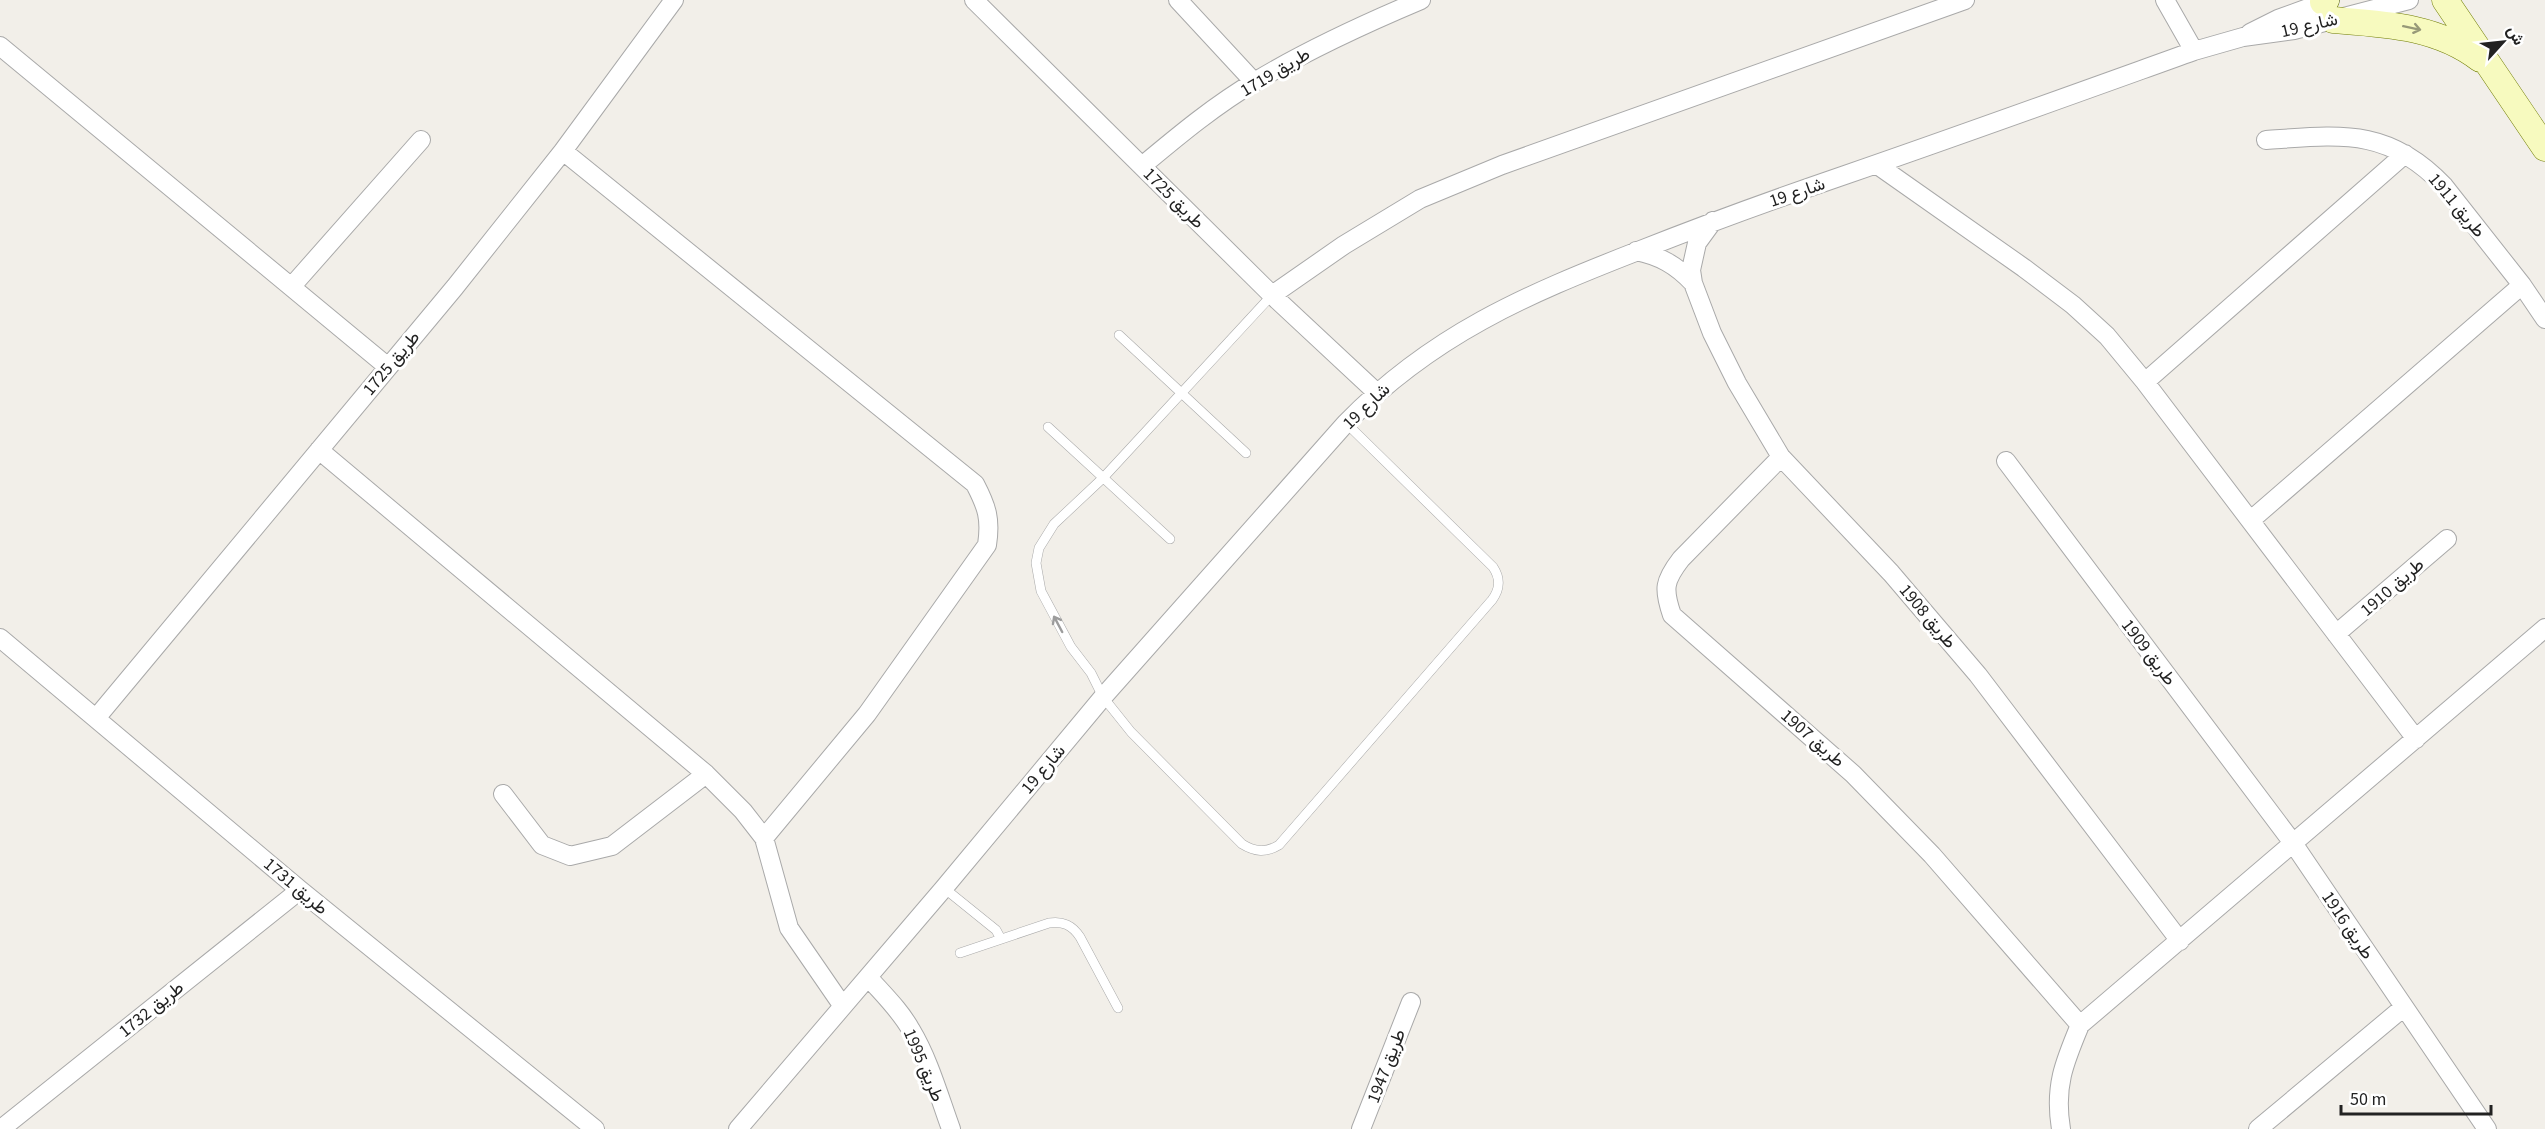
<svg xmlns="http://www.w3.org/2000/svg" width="2545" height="1129" font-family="'Source Sans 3',Vazirmatn,sans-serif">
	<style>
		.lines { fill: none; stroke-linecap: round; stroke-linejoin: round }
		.lane-casing { stroke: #a9a9a9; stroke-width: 10 }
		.street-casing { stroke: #a9a9a9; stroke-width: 20 }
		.secondary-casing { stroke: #707d05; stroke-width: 27 }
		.lane { stroke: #fff; stroke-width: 9 }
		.street { stroke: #fff; stroke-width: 18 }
		.secondary { stroke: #f7fabf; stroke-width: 26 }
		.oneway { stroke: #979978 }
		.oneway2 { stroke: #9c9c9c }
		.labels { text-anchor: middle; stroke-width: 6; stroke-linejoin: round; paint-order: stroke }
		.street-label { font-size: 18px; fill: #222; stroke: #fff }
	</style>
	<rect width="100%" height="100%" fill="#f2efe9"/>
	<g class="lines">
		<g class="lane-casing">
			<path id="lane" d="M1272 295 1103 478 1054 524 1039 548 1036 563 1041 591 1071 647 1091 673 1103 697 1131 732 1242 844C1255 852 1266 853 1279 845L1492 600C1500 589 1501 579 1493 567L1346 423
				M1119 335 1246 453
				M1048 427 1170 539
				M944 888 996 930 1001 939
				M960 953 1049 923C1063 921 1072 925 1080 937L1118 1008"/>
		</g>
		<g class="street-casing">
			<path id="street" d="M974 0 1272 295 1376 392
				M1178 0 1254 82
				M2165 0 2194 51
				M2250 33 2278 19 2330 0
				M0 46 388 367
				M2266 140C2340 135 2388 127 2444 186L2522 285 2545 319
				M563 151 975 484C987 507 991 519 987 545L867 714 764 838 789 928 842 1005
				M1876 164 2024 268 2073 305 2107 336 2145 382 2416 739
				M1142 166C1178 136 1215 105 1256 81 1309 49 1364 24 1421 0
				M1713 221 1697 243 1691 270 1693 283 1712 333 1737 383 1781 457 1891 573 1978 675 2180 941
				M1636 251C1660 256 1676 265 1693 283
				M292 286 421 140
				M1272 295 1344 245 1420 199 1502 165 1965 0
				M2145 382 2405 154
				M319 450 706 774 743 811 764 838
				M1781 457 1681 559C1664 581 1663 589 1672 615L1853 774 1932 855 2080 1025
				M2006 461 2293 843 2487 1129
				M2251 520 2522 285
				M2336 634 2447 539
				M0 638 300 890 595 1129
				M97 717 455 287 563 151 674 0
				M503 794 542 845 570 856 612 846 706 774
				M868 977C883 994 900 1010 911 1030 929 1060 939 1096 951 1129
				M1 1129 300 890
				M738 1129 944 888 1103 697 1346 423C1432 335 1525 295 1638 251 1706 224 1775 199 1845 175 1961 135 2077 93 2194 51L2243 37 2294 30 2409 0
				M1361 1129 1411 1002
				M2061 1129C2054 1087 2064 1063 2080 1025L2545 628
				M2258 1129 2404 1007"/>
		</g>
		<g class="secondary-casing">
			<path id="secondary" d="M2445 0 2545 148
				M2323 2 2326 0
				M2333 20C2385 24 2437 26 2480 59"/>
		</g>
		<use href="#lane" class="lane"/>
		<use href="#street" class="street"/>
		<use href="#secondary" class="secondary"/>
	</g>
	<defs><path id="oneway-shaft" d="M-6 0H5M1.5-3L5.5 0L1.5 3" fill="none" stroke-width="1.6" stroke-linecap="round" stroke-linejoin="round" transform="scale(1.5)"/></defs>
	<use class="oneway" href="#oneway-shaft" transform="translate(2412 28) rotate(12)"/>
	<use class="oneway2" href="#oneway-shaft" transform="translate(1058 624) rotate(-118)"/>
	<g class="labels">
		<g class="street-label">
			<text transform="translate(2309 25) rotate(-13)" y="6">شارع 19</text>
			<text transform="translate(1275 72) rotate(-31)" y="6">طريق 1719</text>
			<text transform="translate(1797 192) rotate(-19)" y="6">شارع 19</text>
			<text transform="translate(1174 198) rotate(45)" y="6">طريق 1725</text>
			<text transform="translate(2457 205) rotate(50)" y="6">طريق 1911</text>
			<text transform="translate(391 363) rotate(-50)" y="6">طريق 1725</text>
			<text transform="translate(1366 406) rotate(-44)" y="6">شارع 19</text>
			<text transform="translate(2392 587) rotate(-41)" y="6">طريق 1910</text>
			<text transform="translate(1928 616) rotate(50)" y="6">طريق 1908</text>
			<text transform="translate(2149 652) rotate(53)" y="6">طريق 1909</text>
			<text transform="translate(1813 738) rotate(41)" y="6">طريق 1907</text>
			<text transform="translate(1043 769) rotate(-50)" y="6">شارع 19</text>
			<text transform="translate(296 886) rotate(40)" y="6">طريق 1731</text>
			<text transform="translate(2348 925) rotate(56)" y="6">طريق 1916</text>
			<text transform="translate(151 1009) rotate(-39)" y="6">طريق 1732</text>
			<text transform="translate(924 1065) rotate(67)" y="6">طريق 1995</text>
			<text transform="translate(1386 1066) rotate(-69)" y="6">طريق 1947</text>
		</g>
	</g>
	<g transform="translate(2503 42) rotate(63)" stroke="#ffffff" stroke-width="4.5" paint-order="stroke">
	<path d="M0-4.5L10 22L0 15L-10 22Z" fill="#222222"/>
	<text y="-9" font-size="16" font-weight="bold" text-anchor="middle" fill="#222222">ش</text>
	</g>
	<path d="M2341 1105v9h150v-9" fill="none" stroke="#222222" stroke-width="3"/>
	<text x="2350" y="1105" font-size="18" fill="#222222" stroke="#ffffff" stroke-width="4.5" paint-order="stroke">50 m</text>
</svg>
